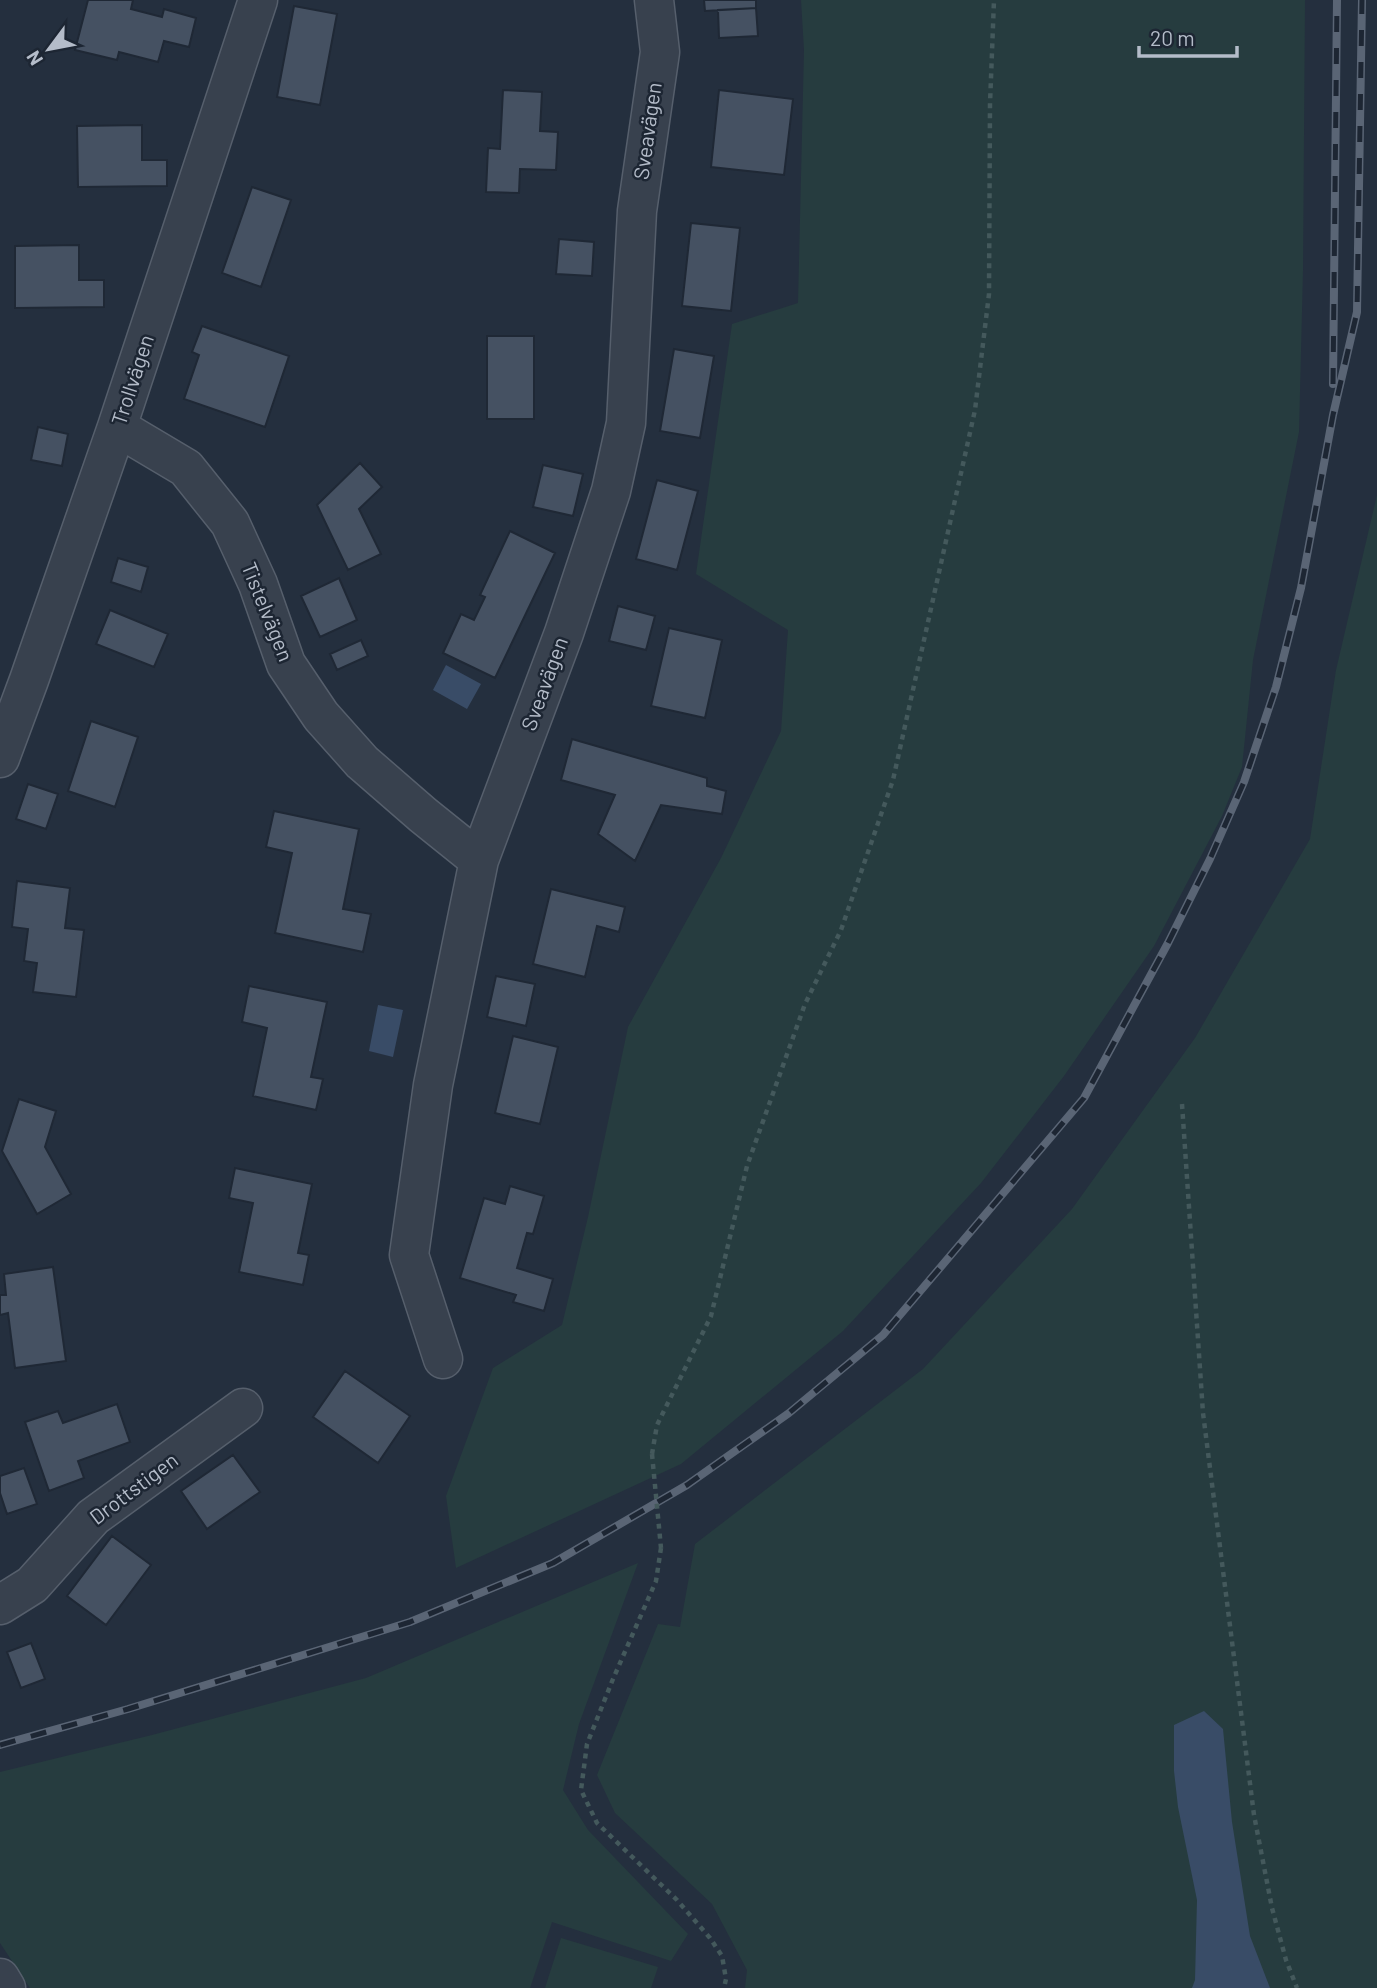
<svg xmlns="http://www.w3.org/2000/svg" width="1377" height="1988" font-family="Barlow,sans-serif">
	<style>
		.green { fill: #263c3f }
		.water { fill: #394c67 }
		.building { fill: #455162; stroke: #1f2835; stroke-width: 2 }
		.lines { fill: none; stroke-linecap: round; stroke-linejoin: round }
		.minor-casing { stroke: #565f6c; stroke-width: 41 }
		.path { stroke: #44595c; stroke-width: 4.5; stroke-dasharray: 5 5; stroke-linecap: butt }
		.minor { stroke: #38414e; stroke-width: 38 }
		.rail-casing { stroke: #5a6575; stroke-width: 8 }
		.rail { stroke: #1d2633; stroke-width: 5; stroke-dasharray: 16; stroke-linecap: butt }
		.path-bridge { stroke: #44595c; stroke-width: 4.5; stroke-dasharray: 5 5; stroke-linecap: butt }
		.labels { text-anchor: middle; stroke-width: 5; stroke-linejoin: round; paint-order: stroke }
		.street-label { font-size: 21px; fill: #b4bcc9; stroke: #1d2633 }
	</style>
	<rect width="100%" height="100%" fill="#242f3e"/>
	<path class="green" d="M801 0H1305L1303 271 1299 432 1253 660 1242 767 1222 816 1154 946 1064 1076 981 1183 843 1331 681 1464 456 1568 446 1496 493 1368 562 1325 588 1217 628 1027 721 858 781 731 788 630 696 574 732 324 798 303 804 50Z
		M1377 495V1988H745L747 1970 712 1904 615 1813 597 1775 658 1624 680 1627 695 1544 923 1369 1072 1209 1195 1038 1310 839 1336 670Z
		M638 1563 579 1724 563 1790 588 1830 688 1934 671 1961 552 1922 530 1988H30L0 1943V1772L152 1735 366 1678Z
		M561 1938 658 1967 651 1988H545Z"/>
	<path class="water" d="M446 665 481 684 467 709 433 690Z
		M378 1005 403 1010 393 1057 369 1051Z
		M1204 1711 1223 1729 1232 1822 1250 1936 1270 1988H1192L1195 1980 1197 1900 1178 1807 1174 1771V1725Z"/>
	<path class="building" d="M88 0H133L131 9 162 17 164 9 196 18 189 47 164 41 158 62 119 52 117 60 75 50Z
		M704 0H756V8L705 11Z
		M294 6 337 14 320 105 277 97Z
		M756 8 758 36 719 38 718 10Z
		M503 90 542 92 540 131 558 132 556 170 520 169 519 193 486 192 488 148 500 149Z
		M719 90 793 99 784 175 711 167Z
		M142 125V160H167V186L78 187 77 126Z
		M252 187 291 200 261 287 222 273Z
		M691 223 740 228 731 311 682 306Z
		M559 239 594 242 592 276 556 274Z
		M79 245V280H104V307L15 308V246Z
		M202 326 289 356 265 427 184 399 199 355 192 352Z
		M487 336H534V419H487Z
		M674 349 714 356 700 438 660 431Z
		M38 427 68 434 62 466 31 460Z
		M360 463 382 487 359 509 381 554 348 570 317 505Z
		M543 465 583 474 573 516 533 507Z
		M657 480 698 491 677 570 636 559Z
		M510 531 555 553 495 678 443 653 461 614 474 620 485 597 480 595Z
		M118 558 148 567 141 592 111 582Z
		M339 578 357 620 320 637 301 596Z
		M618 606 655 616 646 650 609 641Z
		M110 610 168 634 154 667 96 644Z
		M669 628 722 640 705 718 651 706Z
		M361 640 368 656 337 670 330 654Z
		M91 721 138 737 115 807 68 791Z
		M572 739 707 778V786L726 791 722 814 661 805 635 861 598 834 615 795 561 780Z
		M28 784 58 794 46 829 16 819Z
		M274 811 359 829 343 909 371 914 363 952 275 933 292 853 266 847Z
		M17 881 70 888 65 928 84 930 76 997 33 992 37 963 24 961 28 929 12 927Z
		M551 889 625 907 619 932 597 926 585 977 533 964Z
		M496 976 535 984 526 1026 487 1017Z
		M249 986 327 1002 311 1077 323 1079 316 1110 253 1096 267 1028 242 1022Z
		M513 1036 558 1047 540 1124 495 1113Z
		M19 1099 56 1111 45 1147 71 1194 37 1214 2 1151Z
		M235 1168 312 1184 298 1253 309 1255 303 1285 239 1272 253 1203 229 1198Z
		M510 1186 544 1196 533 1234 527 1233 517 1268 553 1279 544 1311 513 1302 516 1295 460 1278 484 1198 505 1204Z
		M53 1267 66 1361 15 1368 8 1313 0 1315V1295H6L4 1274Z
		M345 1371 410 1416 378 1463 313 1417Z
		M117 1404 130 1442 78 1461 84 1478 49 1491 25 1422 58 1411 63 1423Z
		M233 1455 260 1492 207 1529 181 1491Z
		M24 1468 37 1504 7 1514 0 1493V1476Z
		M112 1536 151 1565 106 1625 67 1596Z
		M31 1643 45 1679 21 1688 7 1652Z"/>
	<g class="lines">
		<g class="minor-casing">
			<path id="minor" d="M117 427 186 468 230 523 258 584 286 664 321 716 362 762 423 815 479 860
				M0 758 29 680 117 427 258 0
				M443 1359 409 1255 433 1085 479 860 564 633 611 491 626 423 637 211 660 52 654 0
				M0 1605 32 1585 93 1517 243 1408
				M0 1978 6 1988"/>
		</g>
		<path class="path" d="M1182 1104 1203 1413 1254 1815 1272 1908 1286 1960 1297 1988
			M652 1454 657 1425 711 1316 747 1166 805 1004 841 930 893 780 975 410 989 294 990 104 994 0
			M661 1548 656 1581 613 1679 587 1744 581 1790 597 1823 677 1900 710 1938 722 1956 726 1979 724 1988"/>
		<use href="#minor" class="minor"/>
		<g class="rail-casing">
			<path id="rail" d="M1333 384 1337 0
				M0 1745 128 1709 410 1622 553 1563 687 1485 789 1413 883 1335 1084 1098 1168 943 1210 859 1244 782 1276 687 1301 588 1333 415 1357 312 1362 0"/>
		</g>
		<use href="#rail" class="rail"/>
		<path class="path-bridge" d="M652 1454 661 1548"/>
	</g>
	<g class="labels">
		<g class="street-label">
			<text transform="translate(648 131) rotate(-82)" y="7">Sveavägen</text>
			<text transform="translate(133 380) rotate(-72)" y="7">Trollvägen</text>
			<text transform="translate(267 612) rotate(68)" y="7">Tistelvägen</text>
			<text transform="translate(545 684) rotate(-70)" y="7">Sveavägen</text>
			<text transform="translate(134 1489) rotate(-37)" y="7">Drottstigen</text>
		</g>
	</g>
	<g transform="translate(49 49) rotate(238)" stroke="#1d2633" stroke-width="5" paint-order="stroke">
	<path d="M0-5L12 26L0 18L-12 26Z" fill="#b4bcc9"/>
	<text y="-10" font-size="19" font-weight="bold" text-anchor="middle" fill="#b4bcc9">N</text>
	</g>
	<path d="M1139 46v10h98v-10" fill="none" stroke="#b4bcc9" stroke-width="3.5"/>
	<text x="1150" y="46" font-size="21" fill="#b4bcc9" stroke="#1d2633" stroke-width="5" paint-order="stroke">20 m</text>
</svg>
